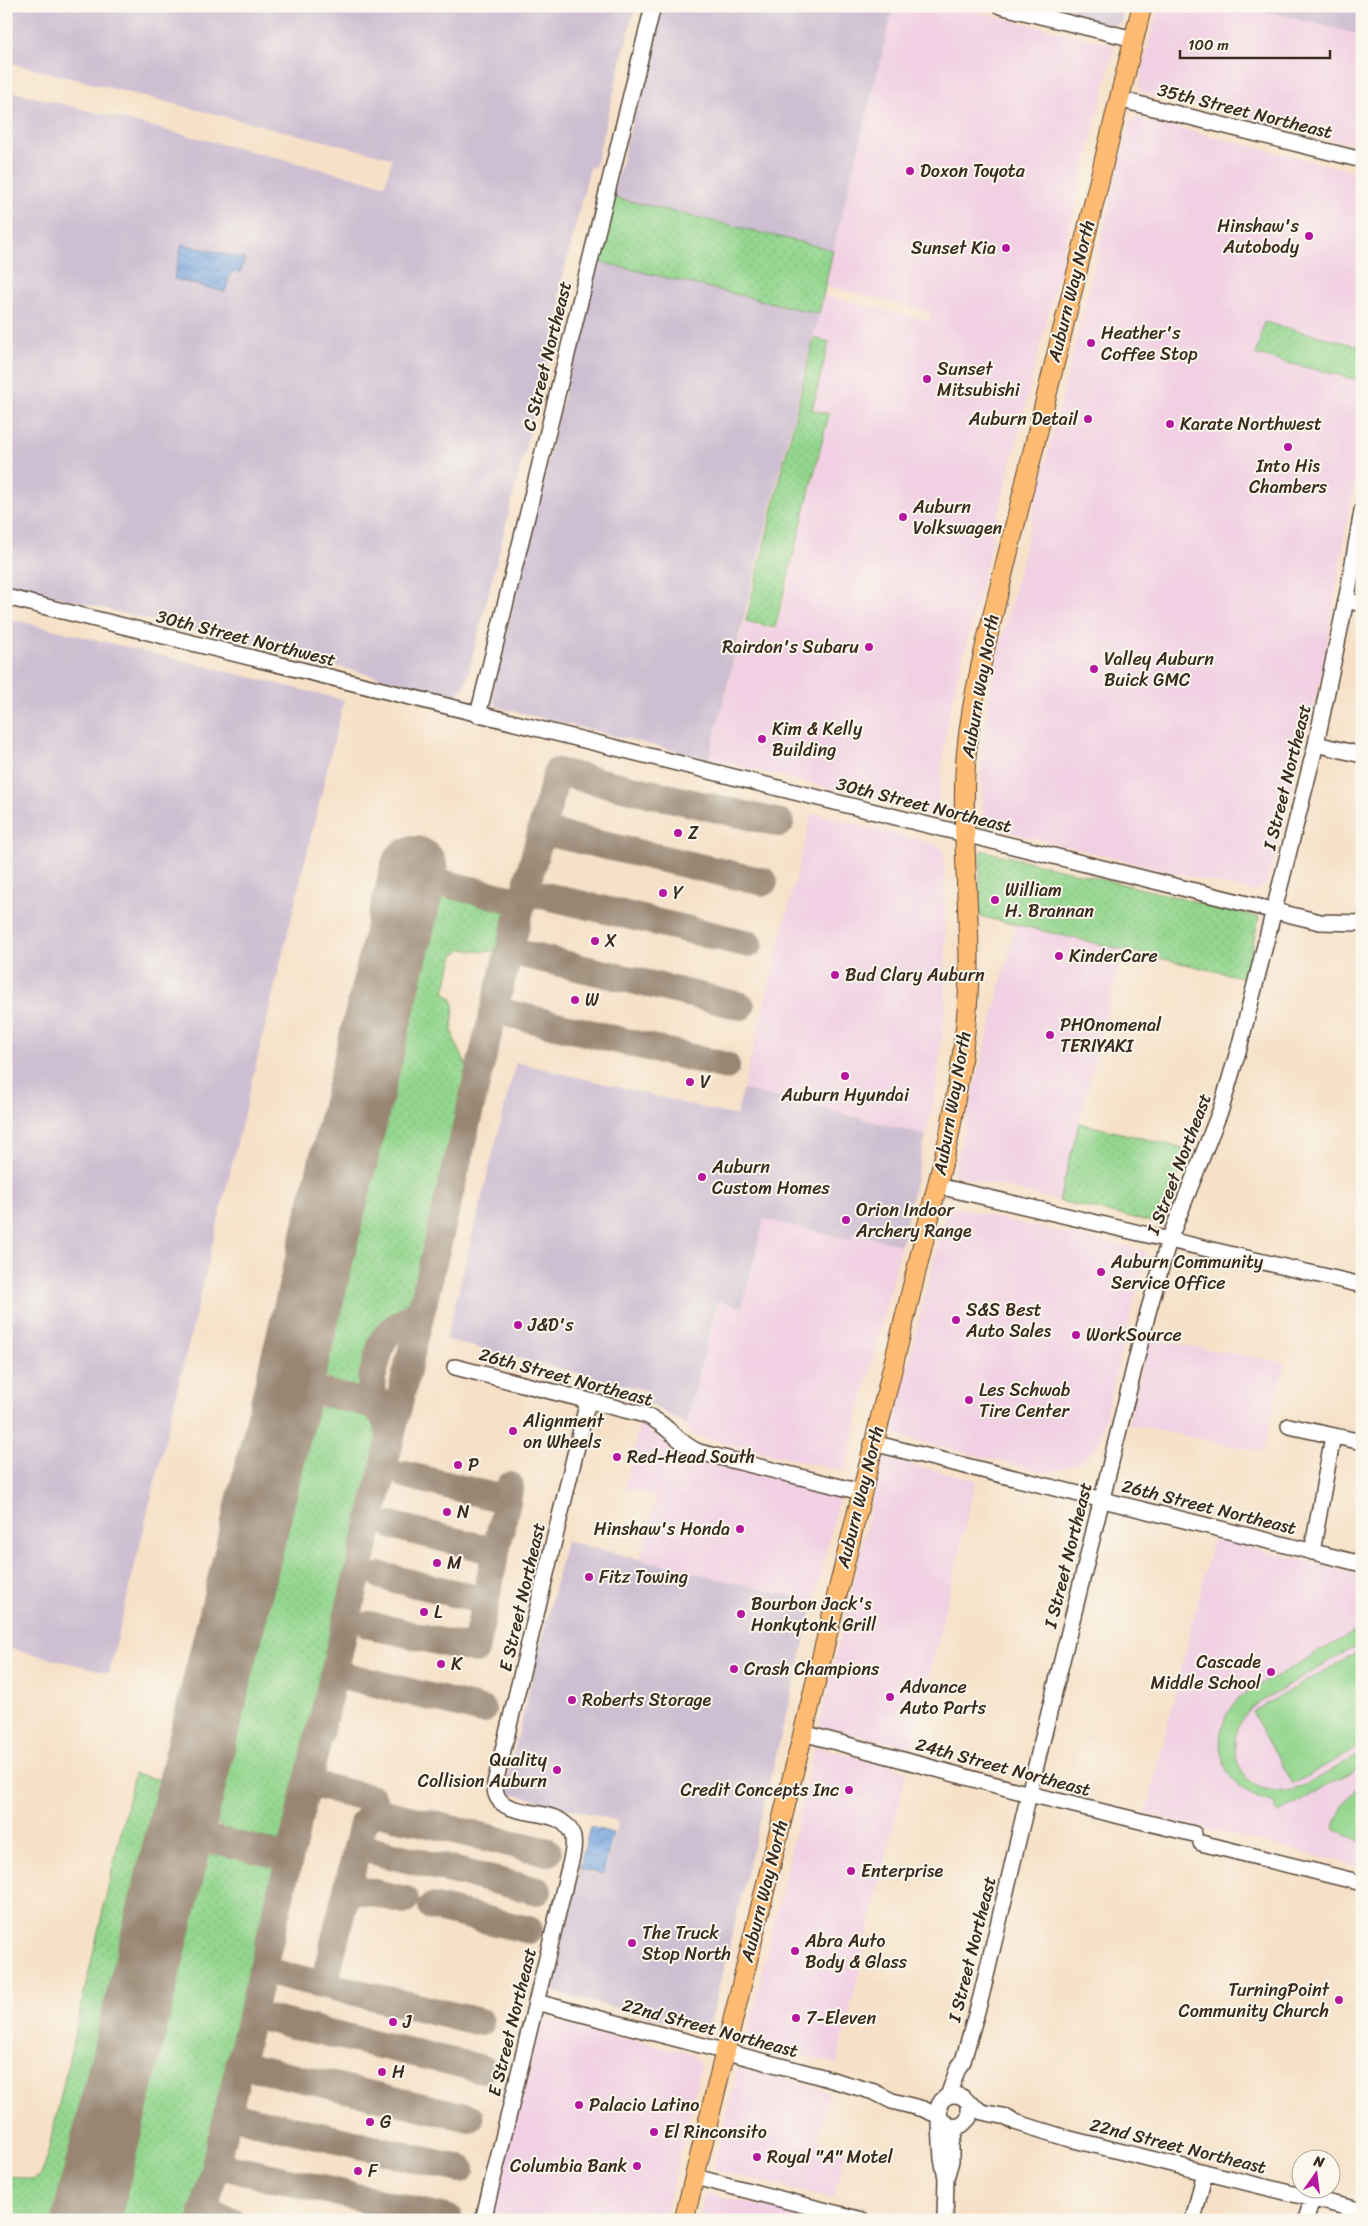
<svg xmlns="http://www.w3.org/2000/svg" width="1368" height="2226" font-family="Sriracha,sans-serif">
	<style>
		.built { fill: #f1d0e3 }
		.industrial { fill: #cebed1 }
		.grass { fill: url(#grass-dots); stroke: #678056 }
		.park { fill: #93d68e; stroke: #678056 }
		.water { fill: url(#water-waves); stroke: #5a6880 }
		.lines { fill: none; stroke-linecap: round; stroke-linejoin: round }
		.taxiway { stroke: #988673; stroke-width: 28 }
		.runway { stroke: #988673; stroke-width: 68 }
		.minor-casing { stroke: #574538; stroke-width: 18 }
		.major-casing { stroke: #574538; stroke-width: 21 }
		.minor { stroke: #fff; stroke-width: 15 }
		.major { stroke: #febb71; stroke-width: 19 }
		.poi-dot { fill: #b5179e; stroke: #fbf7ec; stroke-width: 2 }
		.labels { text-anchor: middle; stroke-width: 4; stroke-linejoin: round; paint-order: stroke }
		.street-label { font-size: 18px; fill: #3b2a1e; stroke: #fbf7ec }
		.poi-label { font-size: 18px; fill: #3b2a1e; stroke: #fbf7ec; text-anchor: start }
	</style>
	<defs>
		<pattern id="grass-dots" width="8" height="8" patternUnits="userSpaceOnUse" patternTransform="scale(1.25)"><rect width="8" height="8" fill="#93d68e"/><path d="M2 2h.1M6 6h.1" fill="none" stroke="#80b87a" stroke-width="1.8" stroke-linecap="round"/></pattern>
		<pattern id="water-waves" width="16" height="10" patternUnits="userSpaceOnUse" patternTransform="scale(1.25)"><rect width="16" height="10" fill="#78a6e1"/><path d="M0 5q4-4 8 0t8 0" fill="none" stroke="#6487b6"/></pattern>
	</defs>
	<rect width="100%" height="100%" fill="#fbf7ec"/>
	<filter id="ink" filterUnits="userSpaceOnUse"><feTurbulence type="fractalNoise" baseFrequency=".02" numOctaves="2"/><feDisplacementMap in="SourceGraphic" scale="10" xChannelSelector="R" yChannelSelector="G"/><feConvolveMatrix kernelMatrix="1 2 1 2 8 2 1 2 1" color-interpolation-filters="sRGB"/></filter>
	<filter id="wash" filterUnits="userSpaceOnUse"><feTurbulence type="fractalNoise" baseFrequency=".0096" numOctaves="4" result="noise"/><feDisplacementMap in="SourceGraphic" scale="20" xChannelSelector="R" yChannelSelector="G"/><feGaussianBlur stdDeviation="1.12" result="paint"/><feColorMatrix in="noise" values="0 0 0 0 0 0 0 0 0 0 0 0 0 0 0 0 0 1.4 0 .05"/><feComposite in="paint" operator="in"/></filter>
	<g filter="url(#wash)">
		<rect width="100%" height="100%" fill="#f6e1c8"/>
		<path class="built" d="M894 6H953L1115 45 947 723 938 802 931 810H922L709 759 744 622 776 630 830 413 813 409 830 342 813 337 823 295 929 321 931 312 826 286 833 250Z
			M1158 6H1243L1362 35V147L1141 92 1139 86Z
			M1136 118 1362 173V347L1264 322 1256 355 1362 381V456L1350 504 1322 673 1267 884 1254 892 988 827 983 824 981 752 992 680 1130 121Z
			M812 813 939 845 944 851 946 1002 935 1097 926 1135 743 1089Z
			M1016 924 1123 950 1059 1201 953 1174Z
			M957 1207 1005 1220 1147 1251 1098 1445 1082 1461 1061 1469 1044 1472 905 1438 895 1433 893 1428 945 1213Z
			M764 1219 850 1240 852 1233 901 1245 845 1472 693 1435 686 1425 717 1301 742 1307Z
			M1149 1339 1285 1363 1263 1452 1128 1424Z
			M640 1423 681 1455 696 1461 831 1491 837 1495 839 1499 814 1602 640 1559 656 1496 625 1488Z
			M883 1458 976 1480 912 1748 819 1726Z
			M1213 1538 1362 1575V1867L1146 1814Z
			M815 1746 907 1770 837 2064 746 2042Z
			M545 2018 692 2054 700 2064V2070L664 2220H489L534 2027 540 2020Z
			M738 2068 809 2085 829 2092 818 2142 846 2149 834 2198 716 2171 714 2164Z
			M705 2192 819 2220H699Z"/>
		<path class="industrial" d="M6 6H635L595 167H590L558 297 563 299 465 686 455 696 6 584V90L385 185 392 158 6 62Z
			M663 6H894L833 250 612 197Z
			M1030 6H1125L1121 22 1111 26Z
			M1243 6H1362V35Z
			M596 261 819 314 709 759 497 707 491 696Z
			M6 618 344 700 109 1673 6 1647Z
			M516 1062 736 1116 743 1089 926 1135 901 1245 853 1233 851 1240 764 1219 742 1307 717 1301 686 1425 647 1402 649 1391 446 1340Z
			M566 1541 814 1602 708 2031 549 1991 579 1871 604 1877 618 1821 504 1792Z"/>
		<path class="grass" d="M612 197 833 250 819 314 596 261Z
			M1264 322 1362 347V381L1256 355Z
			M814 338 829 342 812 410 829 414 775 628 746 621Z
			M981 850 1259 917 1245 978 979 916Z
			M430 887C458 887 490 896 514 910 512 954 501 955 462 949L454 955 444 991 451 998 454 1005 452 1029 454 1039 471 1075 418 1298C410 1315 391 1317 380 1332 371 1346 370 1373 364 1389 341 1394 319 1378 317 1355L396 1019Z
			M1079 1123 1191 1150 1156 1223 1059 1201Z
			M329 1406C350 1407 374 1411 382 1432L334 1635 305 1766 289 1826 278 1841C257 1841 225 1838 213 1817 211 1813 209 1807 208 1802L299 1428 311 1409Z
			M134 1774 175 1783 164 1839 68 2220H6V2175L32 2180 40 2176 45 2165Z
			M211 1855H236L263 1861 275 1872 193 2220H115L111 2204 189 1879 200 1862Z"/>
		<path class="park" d="M1362 1628V1642L1251 1708C1218 1740 1238 1798 1287 1791 1306 1789 1344 1762 1362 1752V1766L1279 1813 1273 1802C1251 1798 1233 1786 1224 1764 1217 1744 1220 1720 1234 1704 1245 1690 1264 1683 1279 1675 1306 1659 1334 1643 1362 1628Z
			M1362 1650V1745L1293 1784 1252 1712Z
			M1362 1782V1842L1333 1829 1343 1806Z"/>
		<path class="water" d="M182 244 244 259 241 273 235 271 230 274 225 292 174 279Z
			M590 1827 613 1833 603 1875 579 1869Z"/>
		<g class="lines">
			<path class="taxiway" d="M541 831 764 882
				M412 876 522 902
				M525 891 749 944
				M509 951 741 1006
				M494 1010 726 1066
				M288 1384 391 1409
				M390 1439C390 1420 374 1408 372 1389 370 1381 374 1371 376 1363 379 1354 380 1345 385 1337 396 1322 416 1320 424 1301
				M406 1475 507 1500
				M394 1526 495 1551
				M382 1576 486 1601
				M370 1625 475 1650 510 1486
				M334 1673 482 1710
				M307 1783 373 1799 369 1816 363 1824 324 1984
				M370 1810 548 1852
				M180 1832 289 1857
				M357 1847 538 1891
				M348 1887 405 1900
				M432 1907 529 1930
				M262 1970 480 2022
				M251 2015 483 2069
				M239 2064 470 2118
				M227 2114 461 2169
				M215 2164 449 2219
				M203 2213 231 2220
				M202 2220 498 993 557 772 780 823"/>
			<path class="runway" d="M86 2220 414 870"/>
		</g>
	</g>
	<g filter="url(#ink)">
		<g class="lines">
			<g class="minor-casing">
				<path id="minor" d="M1000 6 1134 39
					M1118 99 1362 160
					M6 597 1320 922 1362 923
					M1346 600 1362 604
					M478 715 653 6
					M1316 744 1362 755
					M938 1186 1362 1285
					M455 1367 645 1415C667 1423 677 1443 699 1452L861 1492
					M1289 1426 1362 1442
					M873 1443 1362 1564
					M1312 1552 1333 1436
					M803 1733 1029 1794 1194 1834
					M1201 1843 1362 1883
					M536 2002 815 2075 874 2092 892 2101 923 2109 939 2116
					M948 2096 958 2068 963 2061 981 1997 1029 1794 1148 1312 1169 1240 1221 1109 1239 1048 1316 744 1349 586 1362 511
					M969 2103 982 2112 1007 2117 1015 2122 1066 2138 1362 2211
					M941 2120 952 2127 962 2125 969 2118V2103C960 2092 946 2092 939 2105L942 2159 946 2178
					M695 2177 862 2220
					M483 2220 568 1872C571 1861 576 1845 572 1834 559 1800 492 1826 495 1783L588 1401
					M945 2220 946 2178 951 2161V2143L957 2127
					M1193 2220 1205 2172
					M1306 2220 1312 2199"/>
			</g>
			<g class="major-casing">
				<path id="major" d="M684 2220 949 1137C959 1080 969 1022 969 964 969 901 962 837 965 774 967 729 976 686 986 643L1142 6"/>
			</g>
			<use href="#minor" class="minor"/>
			<use href="#major" class="major"/>
		</g>
	</g>
	<g class="poi-dot">
		<circle cx="910" cy="171" r="5"/>
		<circle cx="1309" cy="236" r="5"/>
		<circle cx="1006" cy="248" r="5"/>
		<circle cx="1091" cy="343" r="5"/>
		<circle cx="927" cy="379" r="5"/>
		<circle cx="1088" cy="419" r="5"/>
		<circle cx="1170" cy="424" r="5"/>
		<circle cx="1288" cy="447" r="5"/>
		<circle cx="903" cy="517" r="5"/>
		<circle cx="869" cy="647" r="5"/>
		<circle cx="1094" cy="669" r="5"/>
		<circle cx="762" cy="739" r="5"/>
		<circle cx="678" cy="833" r="5"/>
		<circle cx="663" cy="893" r="5"/>
		<circle cx="995" cy="900" r="5"/>
		<circle cx="595" cy="941" r="5"/>
		<circle cx="1059" cy="956" r="5"/>
		<circle cx="835" cy="975" r="5"/>
		<circle cx="575" cy="1000" r="5"/>
		<circle cx="1050" cy="1035" r="5"/>
		<circle cx="845" cy="1076" r="5"/>
		<circle cx="690" cy="1082" r="5"/>
		<circle cx="702" cy="1177" r="5"/>
		<circle cx="846" cy="1220" r="5"/>
		<circle cx="1101" cy="1272" r="5"/>
		<circle cx="956" cy="1320" r="5"/>
		<circle cx="518" cy="1325" r="5"/>
		<circle cx="1076" cy="1335" r="5"/>
		<circle cx="969" cy="1400" r="5"/>
		<circle cx="513" cy="1431" r="5"/>
		<circle cx="617" cy="1457" r="5"/>
		<circle cx="458" cy="1465" r="5"/>
		<circle cx="447" cy="1512" r="5"/>
		<circle cx="740" cy="1529" r="5"/>
		<circle cx="437" cy="1563" r="5"/>
		<circle cx="589" cy="1577" r="5"/>
		<circle cx="424" cy="1612" r="5"/>
		<circle cx="741" cy="1614" r="5"/>
		<circle cx="441" cy="1664" r="5"/>
		<circle cx="734" cy="1669" r="5"/>
		<circle cx="1271" cy="1672" r="5"/>
		<circle cx="890" cy="1697" r="5"/>
		<circle cx="572" cy="1700" r="5"/>
		<circle cx="557" cy="1770" r="5"/>
		<circle cx="849" cy="1790" r="5"/>
		<circle cx="851" cy="1871" r="5"/>
		<circle cx="632" cy="1943" r="5"/>
		<circle cx="795" cy="1951" r="5"/>
		<circle cx="1339" cy="2000" r="5"/>
		<circle cx="796" cy="2018" r="5"/>
		<circle cx="393" cy="2022" r="5"/>
		<circle cx="382" cy="2072" r="5"/>
		<circle cx="579" cy="2105" r="5"/>
		<circle cx="370" cy="2122" r="5"/>
		<circle cx="654" cy="2132" r="5"/>
		<circle cx="757" cy="2157" r="5"/>
		<circle cx="637" cy="2166" r="5"/>
		<circle cx="358" cy="2171" r="5"/>
	</g>
	<g class="labels">
		<g class="street-label">
			<text transform="translate(1245 111) rotate(14)" y="6">35th Street Northeast</text>
			<text transform="translate(1071 291) rotate(-76)" y="6">Auburn Way North</text>
			<text transform="translate(547 356) rotate(-76)" y="6">C Street Northeast</text>
			<text transform="translate(246 638) rotate(14)" y="6">30th Street Northwest</text>
			<text transform="translate(980 686) rotate(-80)" y="6">Auburn Way North</text>
			<text transform="translate(1287 777) rotate(-76)" y="6">I Street Northeast</text>
			<text transform="translate(924 805) rotate(14)" y="6">30th Street Northeast</text>
			<text transform="translate(952 1103) rotate(-80)" y="6">Auburn Way North</text>
			<text transform="translate(1179 1164) rotate(-69)" y="6">I Street Northeast</text>
			<text transform="translate(566 1377) rotate(15)" y="6">26th Street Northeast</text>
			<text transform="translate(860 1497) rotate(-76)" y="6">Auburn Way North</text>
			<text transform="translate(1209 1507) rotate(14)" y="6">26th Street Northeast</text>
			<text transform="translate(1068 1555) rotate(-76)" y="6">I Street Northeast</text>
			<text transform="translate(522 1597) rotate(-77)" y="6">E Street Northeast</text>
			<text transform="translate(1003 1767) rotate(15)" y="6">24th Street Northeast</text>
			<text transform="translate(764 1891) rotate(-76)" y="6">Auburn Way North</text>
			<text transform="translate(972 1949) rotate(-76)" y="6">I Street Northeast</text>
			<text transform="translate(512 2022) rotate(-76)" y="6">E Street Northeast</text>
			<text transform="translate(710 2028) rotate(15)" y="6">22nd Street Northeast</text>
			<text transform="translate(1178 2146) rotate(14)" y="6">22nd Street Northeast</text>
		</g>
		<g class="poi-label">
			<text x="920" y="177">Doxon Toyota</text>
			<text x="1299" y="232" text-anchor="end">Hinshaw's<tspan x="1299" dy="21">Autobody</tspan></text>
			<text x="996" y="254" text-anchor="end">Sunset Kia</text>
			<text x="1101" y="339">Heather's<tspan x="1101" dy="21">Coffee Stop</tspan></text>
			<text x="937" y="375">Sunset<tspan x="937" dy="21">Mitsubishi</tspan></text>
			<text x="1078" y="425" text-anchor="end">Auburn Detail</text>
			<text x="1180" y="430">Karate Northwest</text>
			<text x="1288" y="472" text-anchor="middle">Into His<tspan x="1288" dy="21">Chambers</tspan></text>
			<text x="913" y="513">Auburn<tspan x="913" dy="21">Volkswagen</tspan></text>
			<text x="859" y="653" text-anchor="end">Rairdon's Subaru</text>
			<text x="1104" y="665">Valley Auburn<tspan x="1104" dy="21">Buick GMC</tspan></text>
			<text x="772" y="735">Kim &amp; Kelly<tspan x="772" dy="21">Building</tspan></text>
			<text x="688" y="839">Z</text>
			<text x="1005" y="896">William<tspan x="1005" dy="21">H. Brannan</tspan></text>
			<text x="673" y="899">Y</text>
			<text x="605" y="947">X</text>
			<text x="1069" y="962">KinderCare</text>
			<text x="845" y="981">Bud Clary Auburn</text>
			<text x="585" y="1006">W</text>
			<text x="1060" y="1031">PHOnomenal<tspan x="1060" dy="21">TERIYAKI</tspan></text>
			<text x="700" y="1088">V</text>
			<text x="845" y="1101" text-anchor="middle">Auburn Hyundai</text>
			<text x="712" y="1173">Auburn<tspan x="712" dy="21">Custom Homes</tspan></text>
			<text x="856" y="1216">Orion Indoor<tspan x="856" dy="21">Archery Range</tspan></text>
			<text x="1111" y="1268">Auburn Community<tspan x="1111" dy="21">Service Office</tspan></text>
			<text x="966" y="1316">S&amp;S Best<tspan x="966" dy="21">Auto Sales</tspan></text>
			<text x="528" y="1331">J&amp;D's</text>
			<text x="1086" y="1341">WorkSource</text>
			<text x="979" y="1396">Les Schwab<tspan x="979" dy="21">Tire Center</tspan></text>
			<text x="523" y="1427">Alignment<tspan x="523" dy="21">on Wheels</tspan></text>
			<text x="627" y="1463">Red-Head South</text>
			<text x="468" y="1471">P</text>
			<text x="457" y="1518">N</text>
			<text x="730" y="1535" text-anchor="end">Hinshaw's Honda</text>
			<text x="447" y="1569">M</text>
			<text x="599" y="1583">Fitz Towing</text>
			<text x="751" y="1610">Bourbon Jack's<tspan x="751" dy="21">Honkytonk Grill</tspan></text>
			<text x="434" y="1618">L</text>
			<text x="1261" y="1668" text-anchor="end">Cascade<tspan x="1261" dy="21">Middle School</tspan></text>
			<text x="451" y="1670">K</text>
			<text x="744" y="1675">Crash Champions</text>
			<text x="900" y="1693">Advance<tspan x="900" dy="21">Auto Parts</tspan></text>
			<text x="582" y="1706">Roberts Storage</text>
			<text x="547" y="1766" text-anchor="end">Quality<tspan x="547" dy="21">Collision Auburn</tspan></text>
			<text x="839" y="1796" text-anchor="end">Credit Concepts Inc</text>
			<text x="861" y="1877">Enterprise</text>
			<text x="642" y="1939">The Truck<tspan x="642" dy="21">Stop North</tspan></text>
			<text x="805" y="1947">Abra Auto<tspan x="805" dy="21">Body &amp; Glass</tspan></text>
			<text x="1329" y="1996" text-anchor="end">TurningPoint<tspan x="1329" dy="21">Community Church</tspan></text>
			<text x="806" y="2024">7-Eleven</text>
			<text x="403" y="2028">J</text>
			<text x="392" y="2078">H</text>
			<text x="589" y="2111">Palacio Latino</text>
			<text x="380" y="2128">G</text>
			<text x="664" y="2138">El Rinconsito</text>
			<text x="767" y="2163">Royal "A" Motel</text>
			<text x="627" y="2172" text-anchor="end">Columbia Bank</text>
			<text x="368" y="2177">F</text>
		</g>
	</g>
	<rect width="1368" height="2226" fill="none" stroke="#fbf7ec" stroke-width="25"/>
	<g transform="translate(1316 2174) rotate(14)"><circle r="24" fill="#fbf7ec" stroke="#aea59a"/>
	<path d="M0-4L9 19L0 12L-9 19Z" fill="#b5179e"/>
	<text y="-8" font-size="14" font-weight="bold" text-anchor="middle" fill="#3b2a1e">N</text>
	</g>
	<path d="M1180 50v8h150v-8" fill="none" stroke="#3b2a1e" stroke-width="2.5"/>
	<text x="1188" y="50" font-size="15" fill="#3b2a1e" stroke="#fbf7ec" stroke-width="4" paint-order="stroke">100 m</text>
</svg>
